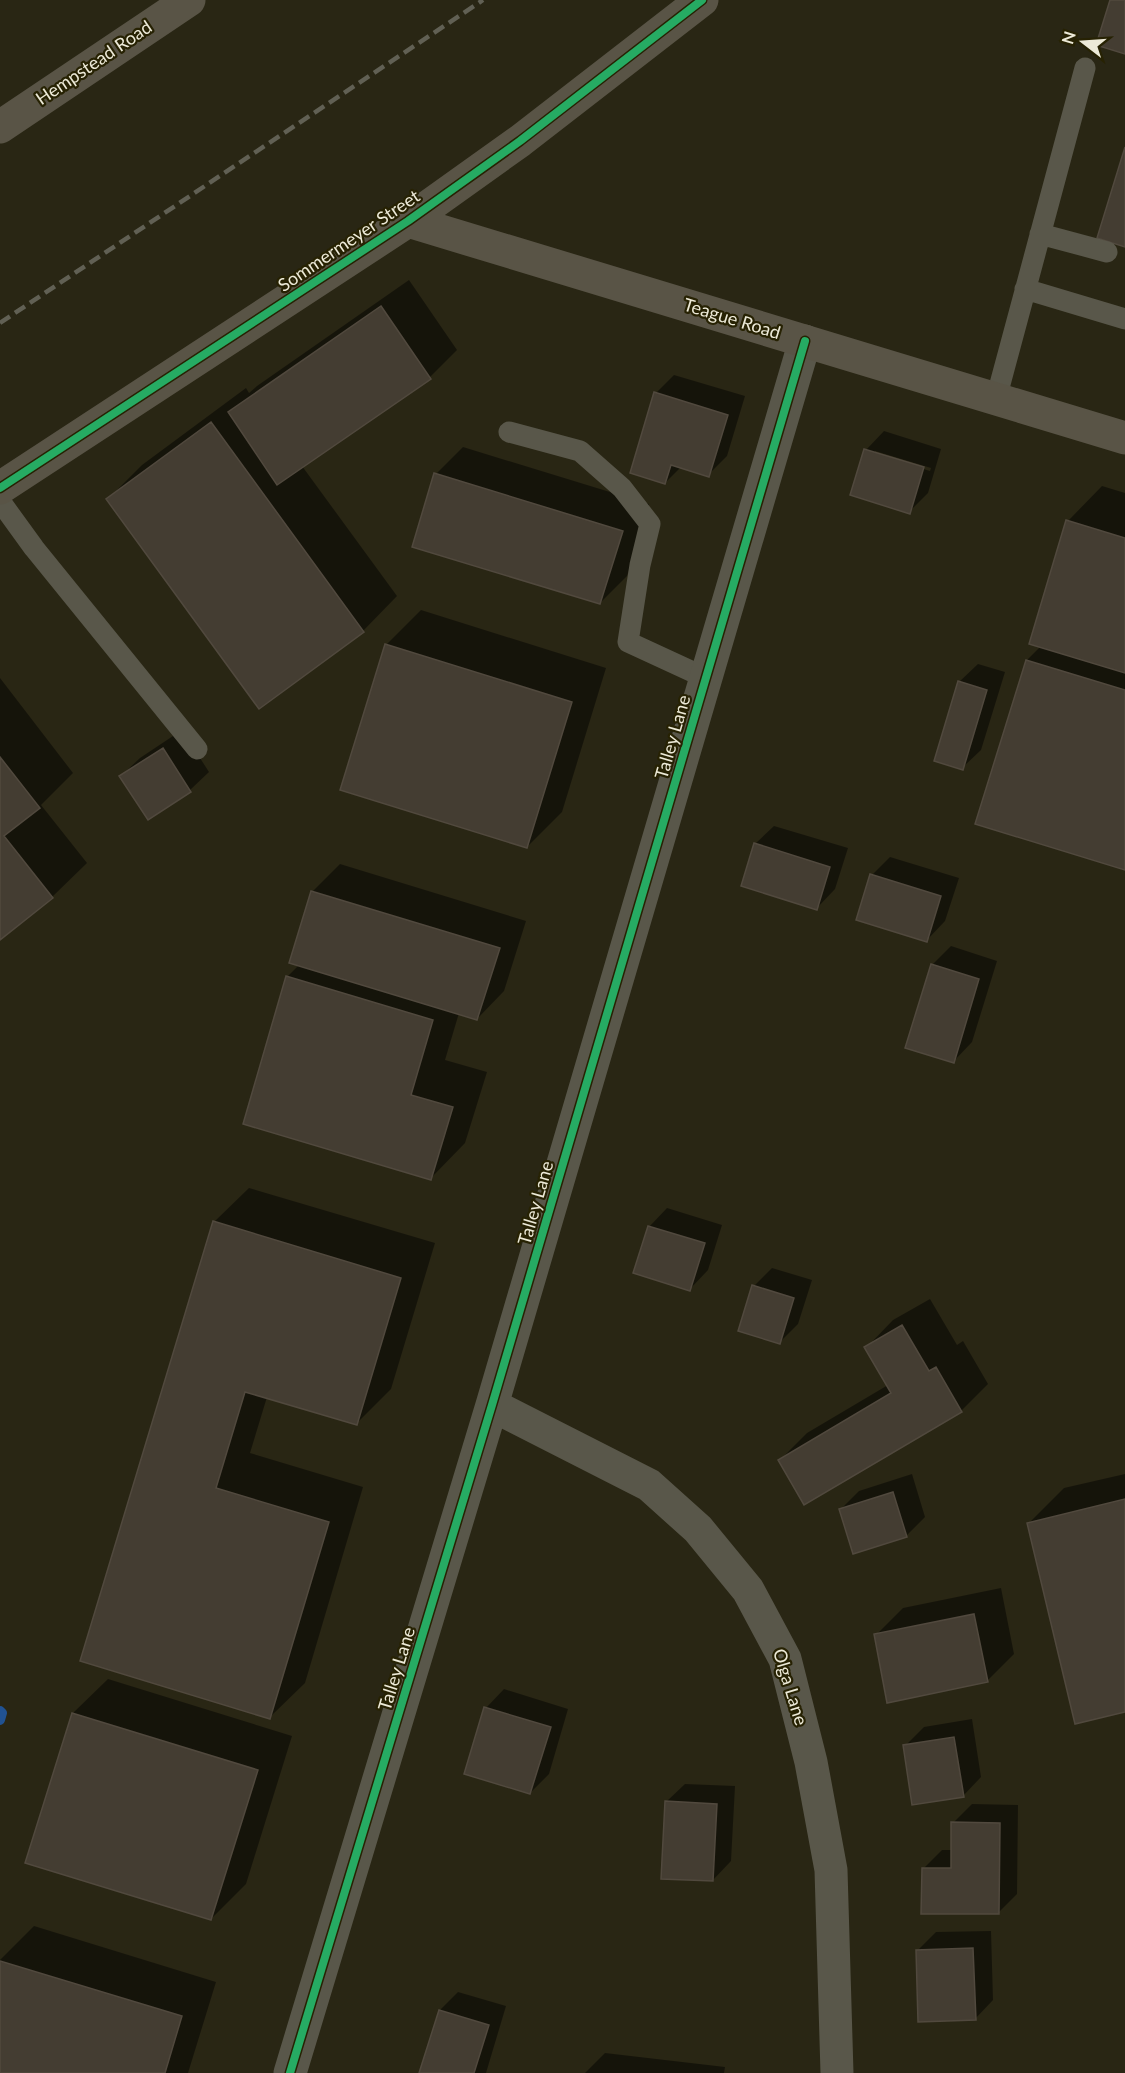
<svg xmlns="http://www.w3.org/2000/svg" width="1125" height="2073" font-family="Lato,sans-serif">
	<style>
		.shadow { fill: #0007; fill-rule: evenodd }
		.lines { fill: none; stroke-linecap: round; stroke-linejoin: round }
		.stream { stroke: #215292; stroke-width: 10 }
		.building { fill: #443d32; stroke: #51493e; stroke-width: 1.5 }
		.lane { stroke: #59574a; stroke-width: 21 }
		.street { stroke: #59574a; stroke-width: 33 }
		.secondary { stroke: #595446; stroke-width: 33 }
		.rail { stroke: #616054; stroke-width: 4.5; stroke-dasharray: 12 6; stroke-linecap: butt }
		.cycleway-casing { stroke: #272203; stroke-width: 11 }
		.cycleway { stroke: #26ab63; stroke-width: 8 }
		.labels { text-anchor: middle; stroke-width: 4.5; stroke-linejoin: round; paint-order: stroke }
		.street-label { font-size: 18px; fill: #edead8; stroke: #272203 }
	</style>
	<rect width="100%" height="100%" fill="#292614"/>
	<path class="shadow" d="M409 280 457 350 430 377 302 466 397 596 363 631 108 499 142 465 246 388 249 393 257 386Z
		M674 375 745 396 727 456 708 475 681 467 665 483 656 393Z
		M884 431 941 449 928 493 909 512 866 450ZM875 451 931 468 930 471 875 454Z
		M463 447 649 504 627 576 600 603 436 474Z
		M1102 486 1125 493V868L1027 660 1041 646 1068 521Z
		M421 610 606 668 562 812 527 847 386 645Z
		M978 664 1005 672 981 750 962 768 959 682Z
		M0 678 73 773 41 805 87 863 52 897 0 938Z
		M182 730 209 772 190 790 148 818 121 776 140 758Z
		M774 826 848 848 835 889 817 908 755 844Z
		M890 857 959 878 945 921 927 940 872 875Z
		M340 864 526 921 504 991 477 1019 459 1013 445 1060 487 1072 465 1143 431 1178 287 977 300 964 291 962 313 891Z
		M951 946 997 961 972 1042 954 1061 932 965Z
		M249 1188 435 1243 391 1389 356 1424 267 1397 250 1453 363 1487 305 1683 270 1717 82 1660 214 1222Z
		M667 1208 722 1225 708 1270 690 1289 649 1227Z
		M772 1268 812 1280 798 1324 780 1342 754 1286Z
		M930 1299 957 1345 963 1341 988 1384 961 1411 780 1460 807 1433 888 1385 866 1348 893 1320Z
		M912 1474 925 1517 906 1536 841 1509 859 1491Z
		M1125 1474V1710L1029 1523 1064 1488Z
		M1001 1588 1014 1654 987 1681 876 1635 903 1608Z
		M108 1679 292 1736 246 1884 211 1919 73 1713Z
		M504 1689 568 1709 549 1774 530 1793 486 1708Z
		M972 1719 981 1777 963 1796 905 1746 924 1727Z
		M685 1784 735 1786 731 1861 713 1880 666 1802Z
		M972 1804 1018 1805 1017 1894 998 1913 923 1869 942 1850H953V1823Z
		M34 1926 216 1982 188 2073H0V1960Z
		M991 1931 993 2000 975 2019 917 1951 936 1932Z
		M458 1992 506 2006 486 2073H421L440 2010Z
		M605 2053 725 2067 724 2073H585Z"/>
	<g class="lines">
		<path class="stream" d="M0 1711 2 1713 0 1720"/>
	</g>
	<path class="building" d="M1110 0H1125V54L1096 45Z
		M1125 147V247L1097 238Z
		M381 306 431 379 277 485 228 412Z
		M654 392 728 415 709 477 671 465 665 484 630 473Z
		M211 422 364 632 259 709 106 499Z
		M864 449 924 467 910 514 850 495Z
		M434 473 623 531 600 604 412 547Z
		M1066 520 1125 538V673L1029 644Z
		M385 644 572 702 527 848 340 790Z
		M1026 660 1125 690V870L975 824Z
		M958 681 987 690 963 770 934 761Z
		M163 748 191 792 148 820 119 776Z
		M0 757 40 808 4 836 53 898 0 940Z
		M754 843 830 867 817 910 741 886Z
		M870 874 941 896 927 942 856 920Z
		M311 891 500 948 477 1020 289 963Z
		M931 964 979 979 954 1063 905 1048Z
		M286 976 433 1020 411 1095 453 1107 431 1180 243 1124Z
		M213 1221 401 1278 357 1425 245 1392 216 1488 329 1522 270 1719 80 1661Z
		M648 1226 705 1243 690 1291 633 1273Z
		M752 1285 794 1298 780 1344 738 1331Z
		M902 1325 929 1371 936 1367 962 1412 804 1505 778 1460 891 1393 864 1347Z
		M893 1492 907 1537 853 1554 839 1509Z
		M1125 1499V1712L1075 1724 1027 1523Z
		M974 1614 988 1682 887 1703 874 1634Z
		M484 1707 551 1727 530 1794 464 1774Z
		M72 1713 258 1770 211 1920 25 1863Z
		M954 1737 964 1797 912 1805 903 1745Z
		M665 1801 717 1804 713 1881 661 1879Z
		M951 1822 1000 1823 999 1914H921L922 1868H951Z
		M973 1948 976 2020 918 2022 916 1950Z
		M0 1961 182 2016 165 2073H0Z
		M439 2010 489 2025 474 2073H419Z"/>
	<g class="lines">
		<path class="lane" d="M1040 234 1107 252
			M1025 289 1125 319
			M996 399 1085 68
			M509 432 580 451 622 488 650 524 640 565 628 642 706 678
			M0 501 34 548 197 749"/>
		<path class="street" d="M492 1405 649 1485 698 1529 748 1590 785 1659 811 1762 831 1870 837 2073
			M290 2073 492 1405 805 341"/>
		<path class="secondary" d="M0 127 189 0
			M408 221 1125 438
			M0 488 408 221 520 141 702 0"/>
		<path class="rail" d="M0 323 483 0"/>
		<g class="cycleway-casing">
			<path id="cycleway" d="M0 488 408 221 520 141 702 0
				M290 2073 492 1405 805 341"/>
		</g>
		<use href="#cycleway" class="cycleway"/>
	</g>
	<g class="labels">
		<g class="street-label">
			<text transform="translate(94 63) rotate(-34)" y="6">Hempstead Road</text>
			<text transform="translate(349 241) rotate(-34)" y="6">Sommermeyer Street</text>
			<text transform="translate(732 319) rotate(17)" y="6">Teague Road</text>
			<text transform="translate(673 737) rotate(-74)" y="6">Talley Lane</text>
			<text transform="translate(536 1203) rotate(-74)" y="6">Talley Lane</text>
			<text transform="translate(397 1669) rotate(-73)" y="6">Talley Lane</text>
			<text transform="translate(790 1687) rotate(73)" y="6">Olga Lane</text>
		</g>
	</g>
	<g transform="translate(1083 42) rotate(287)" stroke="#272203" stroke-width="4.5" paint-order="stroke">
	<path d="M0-4.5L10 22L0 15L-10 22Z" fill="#edead8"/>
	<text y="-9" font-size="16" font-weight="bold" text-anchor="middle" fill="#edead8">N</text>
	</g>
</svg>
